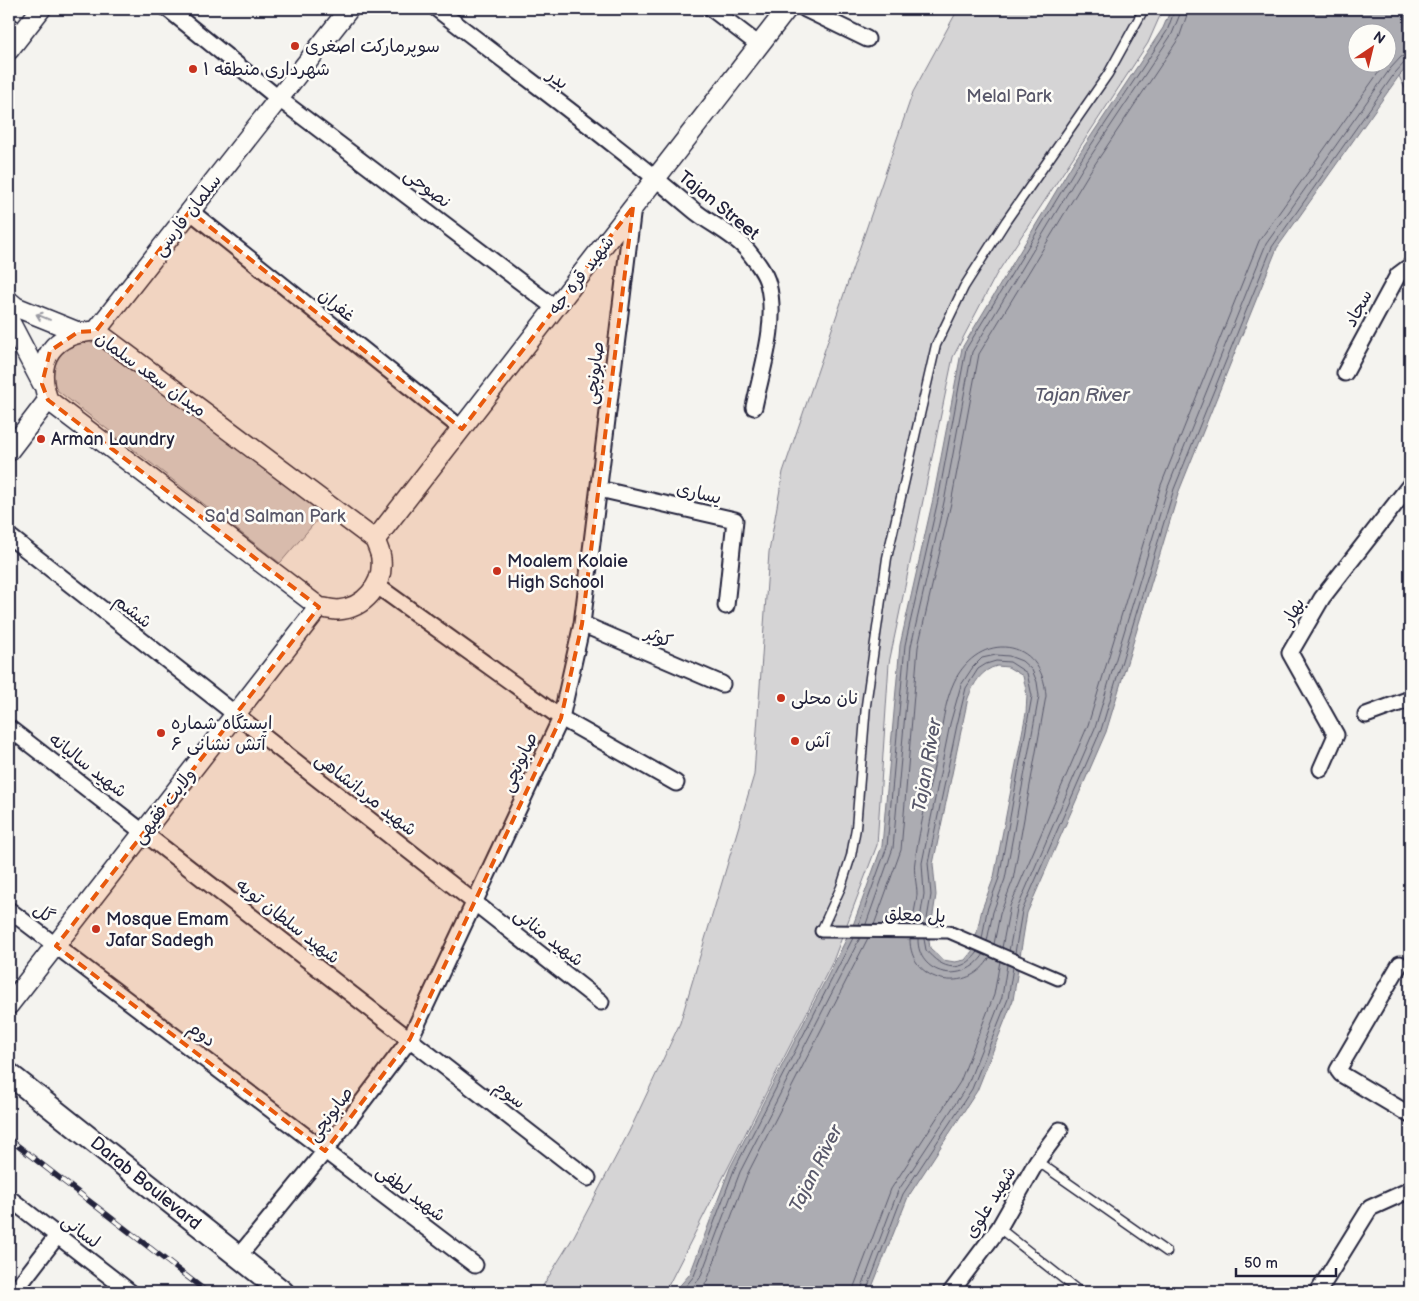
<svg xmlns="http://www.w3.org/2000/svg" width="1419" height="1301" font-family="'Balsamiq Sans','Playpen Sans Arabic',sans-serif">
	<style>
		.green { fill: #d5d4d5; stroke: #7c7b88 }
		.water { fill: #acacb2; stroke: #757582; fill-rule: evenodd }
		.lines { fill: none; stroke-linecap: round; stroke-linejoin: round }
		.shore { stroke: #59596b; stroke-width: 1 }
		.service-casing { stroke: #22223b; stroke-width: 11 }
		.pedestrian-casing { stroke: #22223b; stroke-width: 15 }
		.minor-casing { stroke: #22223b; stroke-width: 19 }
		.tertiary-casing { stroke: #22223b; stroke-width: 22 }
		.secondary-casing { stroke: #22223b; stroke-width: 25 }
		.service { stroke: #fdfcf7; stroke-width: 8 }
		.pedestrian { stroke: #fdfcf7; stroke-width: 11 }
		.minor { stroke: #fdfcf7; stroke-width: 15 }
		.tertiary { stroke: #fdfcf7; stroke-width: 19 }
		.secondary { stroke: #fdfcf7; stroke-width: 21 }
		.rail-casing { stroke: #22223b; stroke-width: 5.5 }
		.rail { stroke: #fdfcf7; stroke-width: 4; stroke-dasharray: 11; stroke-linecap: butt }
		.oneway { stroke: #9a9aa2 }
		.marked { fill: #e8590c; fill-opacity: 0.2; stroke: #e8590c; stroke-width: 4; stroke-dasharray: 10 6; stroke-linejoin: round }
		.poi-dot { fill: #c8321e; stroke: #fdfcf7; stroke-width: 2 }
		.labels { text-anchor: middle; stroke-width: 5; stroke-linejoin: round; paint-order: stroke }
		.poi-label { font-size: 18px; fill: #22223b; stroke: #fdfcf7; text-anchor: start }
		.street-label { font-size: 18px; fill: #22223b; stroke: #fdfcf7 }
		.park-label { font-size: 18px; fill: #585769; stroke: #fdfcf7 }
		.water-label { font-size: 19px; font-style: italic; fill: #59596b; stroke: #fdfcf7 }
	</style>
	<rect width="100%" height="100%" fill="#f4f3ef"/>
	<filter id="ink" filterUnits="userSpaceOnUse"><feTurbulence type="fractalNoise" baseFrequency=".02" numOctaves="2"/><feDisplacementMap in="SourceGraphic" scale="10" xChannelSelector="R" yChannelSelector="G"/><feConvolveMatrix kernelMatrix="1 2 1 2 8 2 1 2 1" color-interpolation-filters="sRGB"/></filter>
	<g filter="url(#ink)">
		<path class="green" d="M958 9H1163L1148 43 996 275 953 357 889 663 877 845 833 961 665 1292H539L574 1236 629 1132 680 1023 754 775 769 552 783 472 913 92Z
			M1410 64V99L1399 76Z
			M94 338 325 511 280 563 58 391 51 381 55 355 62 346Z"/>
		<path class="water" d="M1171 9H1410V64L1399 76 1277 248 1179 491 1106 732 1027 913 1013 1000 977 1091 908 1197 870 1292H674L690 1274 730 1168 852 928 882 846 900 645 933 499 962 348 1073 163 1163 28ZM1356 32H1386V62H1356ZM997 666 1008 667 1023 676 1027 695 1026 713 994 877 982 909 973 950 965 960 955 962 943 960 930 948 929 941 936 895 933 864 968 698C974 683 981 670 997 666Z"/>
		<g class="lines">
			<path class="shore" d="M859 924 887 847 905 645 938 500 966 349 1077 166 1167 31 1175 9
				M866 924 893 848 911 646 944 502 972 352 1082 169 1172 34 1182 9
				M874 925 901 850 918 647 951 503 979 354 1089 173 1179 38 1189 9
				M912 925C913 915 916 905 917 895 917 883 913 872 915 861 920 824 930 788 937 752 942 730 944 703 954 682 979 630 1043 637 1046 696L1013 880 1000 914 994 944
				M919 925 924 894 922 863 950 724 961 685 973 667 982 658 996 655 1009 656 1022 661 1032 670 1037 682 1039 696 1005 879 993 912 987 941
				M926 925 931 895 928 863 957 725 966 688 978 669 986 664 996 661 1010 662 1027 673 1032 696 999 878 987 910 982 939
				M910 939C909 983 969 996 990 957
				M918 939C917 975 964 986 984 954
				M924 939 926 950C942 970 962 974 978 952
				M1002 948 1010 906 1088 725 1161 485 1259 241 1386 62
				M1009 951 1017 909 1095 728 1168 487 1266 244 1390 69 1401 57 1410 54
				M1015 953 1022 911 1101 730 1174 489 1272 247 1395 73 1405 62 1410 61
				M681 1292 694 1276 734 1170 853 938
				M689 1292 700 1278 740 1172 860 938
				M699 1292 707 1281 747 1175 868 938
				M852 1292 891 1189 960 1082 994 995 1000 961
				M860 1292 898 1191 967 1086 1002 997 1007 965
				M866 1292 903 1194 972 1089 1008 999 1013 967"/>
			<g class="service-casing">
				<path id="service" d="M821 931 841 887 851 856 856 828 866 705 887 558 936 345 964 287 1006 221 1108 74 1144 9
					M1037 1161 1167 1252
					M999 1228 1080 1292"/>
			</g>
			<g class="pedestrian-casing">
				<path id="pedestrian" d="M821 931 949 932 1058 979"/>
			</g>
			<g class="minor-casing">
				<path id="minor" d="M168 9 278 98 555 308
					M437 9C522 75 609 138 691 208 709 224 733 233 748 251 756 261 765 272 768 284 778 323 762 368 754 407
					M712 9 759 45
					M805 9 867 39
					M9 25 21 35
					M190 211 462 429
					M1345 373 1398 275 1410 266
					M599 489 735 520 726 606
					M9 536 601 1002
					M376 585 561 718 676 783
					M582 624 722 684
					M1366 715 1410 699
					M9 728 588 1178
					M1321 769 1336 735 1290 653 1322 598 1410 485
					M9 910 475 1265
					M1400 964 1338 1070 1341 1074 1410 1115
					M9 1198 130 1292
					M238 1257 325 1151 410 1039 561 718 582 624 633 207
					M14 1292 57 1236
					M951 1292 999 1228 1037 1161 1060 1130
					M1318 1292 1370 1208 1410 1190"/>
			</g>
			<g class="tertiary-casing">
				<path id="tertiary" d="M9 50 41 9
					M9 301 16 307 78 332
					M9 320 42 383
					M96 331 375 540C377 546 381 553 381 559 384 585 364 608 338 610 332 610 325 608 319 607L48 400C34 359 53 333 96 331Z
					M96 331 349 9
					M9 451 48 400
					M375 540 787 9
					M9 1005 319 607"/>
			</g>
			<g class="secondary-casing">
				<path id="secondary" d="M9 1074 283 1292"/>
			</g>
			<use href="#service" class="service"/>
			<use href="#pedestrian" class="pedestrian"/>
			<use href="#minor" class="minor"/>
			<use href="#tertiary" class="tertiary"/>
			<use href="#secondary" class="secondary"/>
			<g class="rail-casing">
				<path id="rail" d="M9 1139 207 1292"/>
			</g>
			<use href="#rail" class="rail"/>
		</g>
		<defs><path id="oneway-shaft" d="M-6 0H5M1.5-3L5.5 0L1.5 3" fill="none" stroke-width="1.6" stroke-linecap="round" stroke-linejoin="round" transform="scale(1.25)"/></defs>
		<use class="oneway" href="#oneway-shaft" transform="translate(43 317) rotate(-158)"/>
	</g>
	<path class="marked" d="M633 207 582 624 561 718 410 1039 325 1151 56 946 319 607 48 400 42 384 50 351 78 332 96 331 190 211 462 429Z"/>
	<g class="poi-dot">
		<circle cx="295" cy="46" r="5"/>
		<circle cx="193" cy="69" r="5"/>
		<circle cx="41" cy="439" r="5"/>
		<circle cx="497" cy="571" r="5"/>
		<circle cx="781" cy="698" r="5"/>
		<circle cx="161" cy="733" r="5"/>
		<circle cx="795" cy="741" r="5"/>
		<circle cx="96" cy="929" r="5"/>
	</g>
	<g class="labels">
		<g class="poi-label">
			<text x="305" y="52">سوپرمارکت اصغری</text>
			<text x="203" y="75">شهرداری منطقه ۱</text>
			<text x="51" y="445">Arman Laundry</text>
			<text x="507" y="567">Moalem Kolaie<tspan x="507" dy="21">High School</tspan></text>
			<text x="791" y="704">نان محلی</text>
			<text x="171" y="729">ایستگاه شماره<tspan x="171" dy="21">۶ آتش نشانی</tspan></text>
			<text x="805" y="747">آش</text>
			<text x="106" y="925">Mosque Emam<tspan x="106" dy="21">Jafar Sadegh</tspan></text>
		</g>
		<g class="street-label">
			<text transform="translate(558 79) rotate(38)" y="6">بدر</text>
			<text transform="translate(428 188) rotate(37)" y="6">نصوحی</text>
			<text transform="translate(719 205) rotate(39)" y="6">Tajan Street</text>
			<text transform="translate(187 215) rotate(-52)" y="6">سلمان فارسی</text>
			<text transform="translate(581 275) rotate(-52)" y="6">شهید قره جه</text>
			<text transform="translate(337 305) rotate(39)" y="6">غفران</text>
			<text transform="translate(1358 308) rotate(-62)" y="6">سجاد</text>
			<text transform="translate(594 373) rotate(-83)" y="6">صابونچی</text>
			<text transform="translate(151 374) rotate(36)" y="6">میدان سعد سلمان</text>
			<text transform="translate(699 493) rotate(13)" y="6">یساری</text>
			<text transform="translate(133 611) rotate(38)" y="6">ششم</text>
			<text transform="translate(1293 611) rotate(-60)" y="6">بهار</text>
			<text transform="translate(659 637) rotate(23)" y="6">کوثر</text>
			<text transform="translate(519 762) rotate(-65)" y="6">صابونچی</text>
			<text transform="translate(88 765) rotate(38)" y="6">شهید سالیانه</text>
			<text transform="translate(366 794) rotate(38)" y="6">شهید مردانشاهی</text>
			<text transform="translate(164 806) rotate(-52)" y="6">ولایت فقیهی</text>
			<text transform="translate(44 913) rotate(37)" y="6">گل</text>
			<text transform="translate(915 915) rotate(2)" y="6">پل معلق</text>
			<text transform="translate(288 921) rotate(38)" y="6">شهید سلطان تویه</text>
			<text transform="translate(549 937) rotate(38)" y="6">شهید منانی</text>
			<text transform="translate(202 1034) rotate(37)" y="6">دوم</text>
			<text transform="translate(510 1094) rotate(38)" y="6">سوم</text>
			<text transform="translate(330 1114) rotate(-53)" y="6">صابونچی</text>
			<text transform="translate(146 1183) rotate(39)" y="6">Darab Boulevard</text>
			<text transform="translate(411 1193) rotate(37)" y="6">شهید لطفی</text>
			<text transform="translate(990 1202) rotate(-58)" y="6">شهید علوی</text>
			<text transform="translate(81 1231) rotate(38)" y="6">لسانی</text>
		</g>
		<g class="park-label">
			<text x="1009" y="102">Melal Park</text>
			<text x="275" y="522">Sa'd Salman Park</text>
		</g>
		<g class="water-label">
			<text x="1082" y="401">Tajan River</text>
			<text transform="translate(926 765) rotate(-80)" y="7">Tajan River</text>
			<text transform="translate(815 1168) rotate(-63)" y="7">Tajan River</text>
		</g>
	</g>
	<rect width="1419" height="1301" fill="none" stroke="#fdfcf7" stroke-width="30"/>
	<rect x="15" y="15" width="1389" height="1271" fill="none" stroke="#22223b" stroke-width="2" filter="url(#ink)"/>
	<g transform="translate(1372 48) rotate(35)"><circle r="24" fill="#fdfcf7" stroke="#a5a5ac"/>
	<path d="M0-4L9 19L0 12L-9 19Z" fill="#c8321e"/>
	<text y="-8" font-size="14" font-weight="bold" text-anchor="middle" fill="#22223b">N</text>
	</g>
	<path d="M1236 1268v8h100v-8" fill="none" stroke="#22223b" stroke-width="2.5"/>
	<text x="1244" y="1268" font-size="15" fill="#22223b" stroke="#fdfcf7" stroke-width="4" paint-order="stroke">50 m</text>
</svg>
